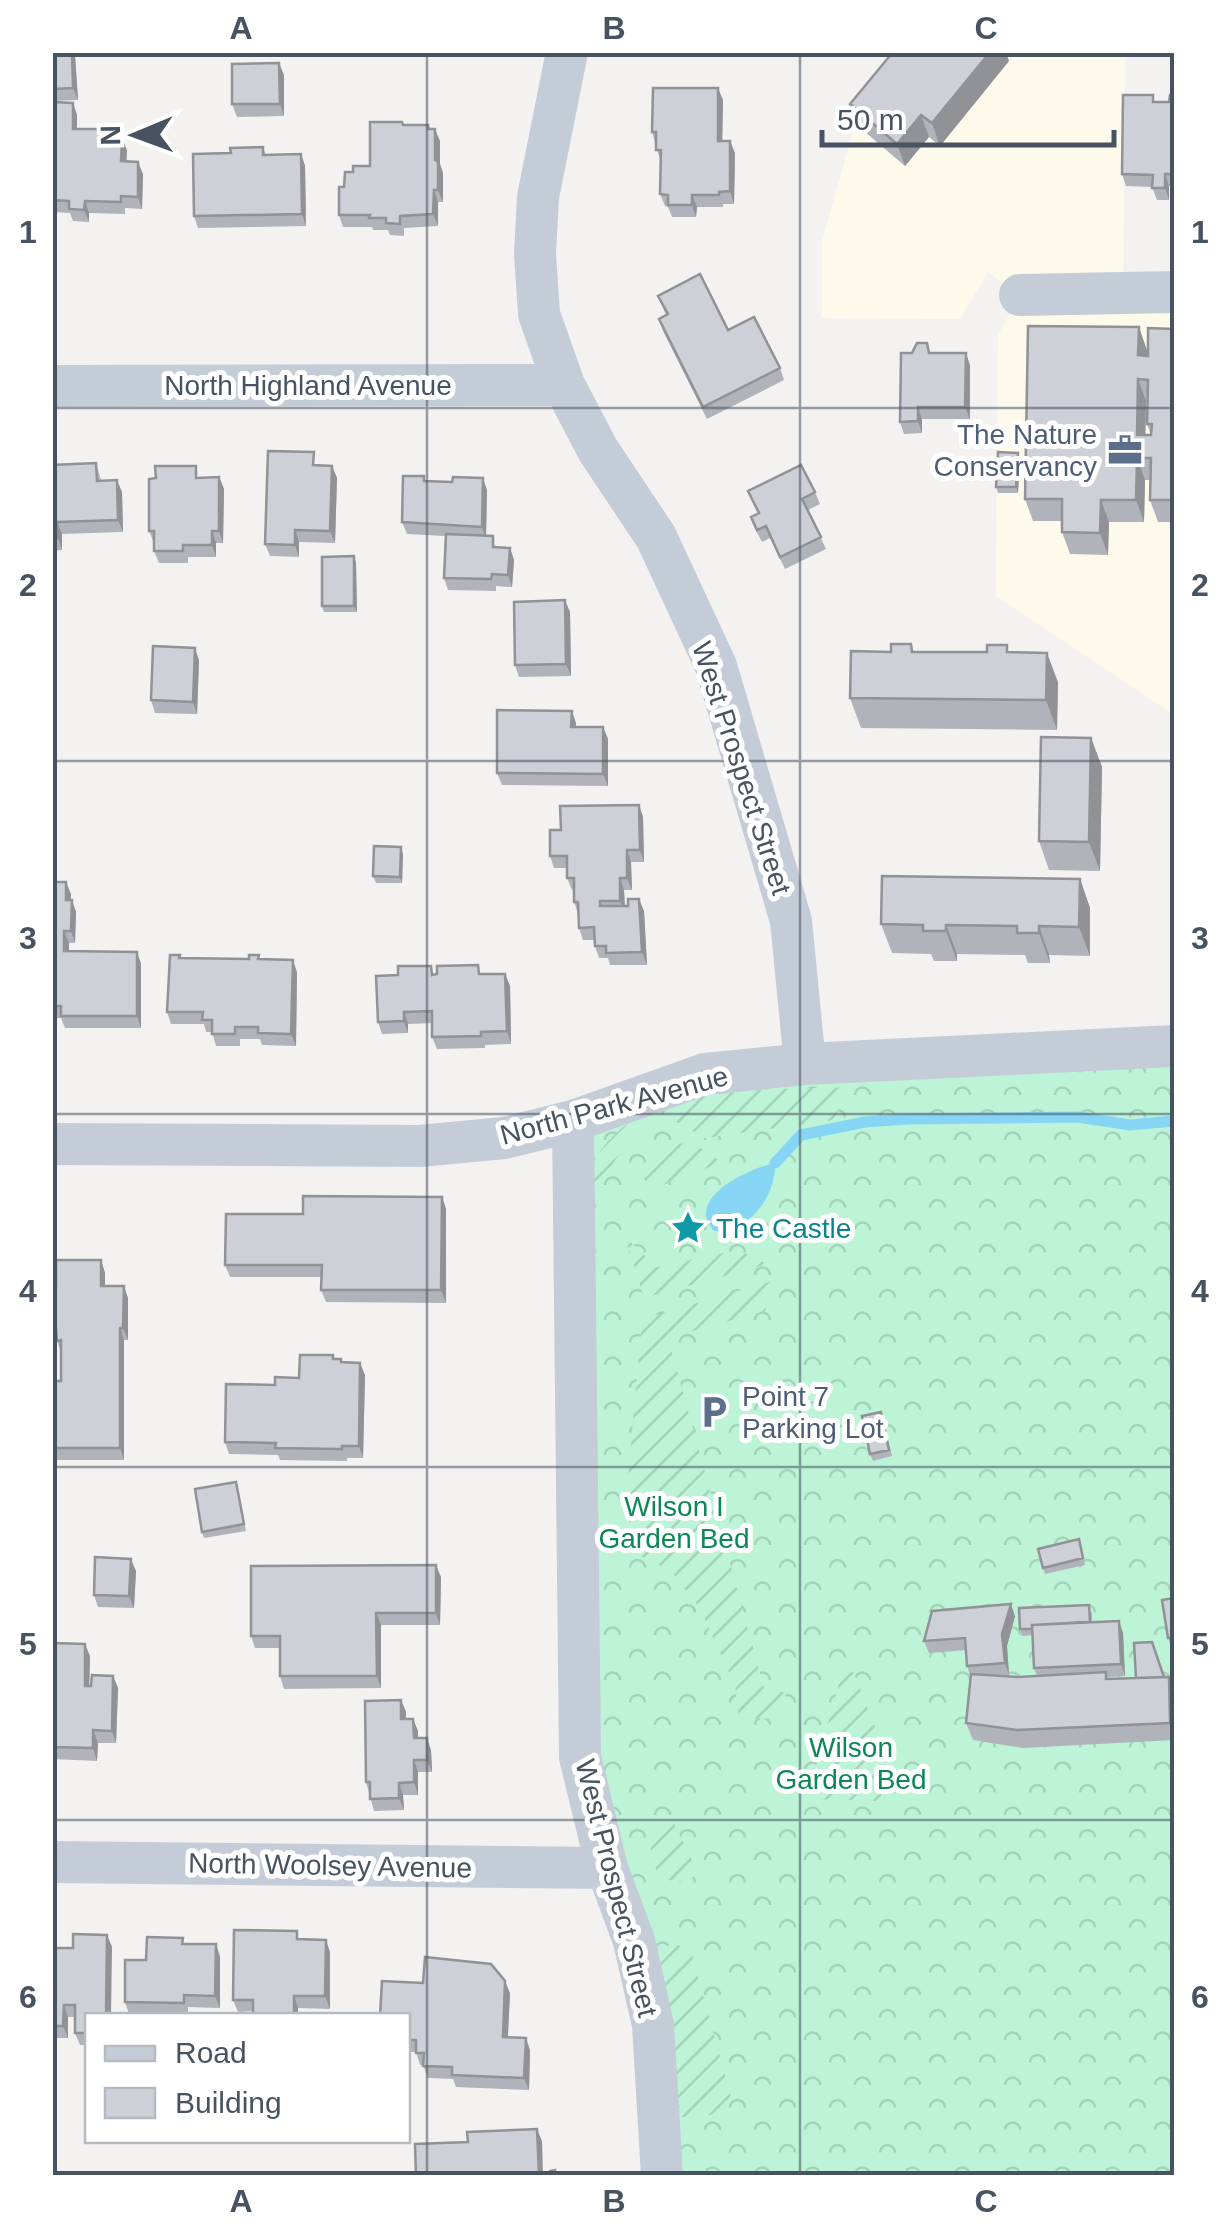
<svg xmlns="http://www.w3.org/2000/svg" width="1227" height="2228" font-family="Helvetica,sans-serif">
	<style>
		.commercial { fill: #fefaeb }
		.forest { fill: url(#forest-crowns) }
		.garden { fill: url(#garden-furrows) }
		.water { fill: #86d5f5 }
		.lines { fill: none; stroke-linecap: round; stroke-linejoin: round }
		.stream { stroke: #86d5f5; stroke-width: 11 }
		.street { stroke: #c4ccd7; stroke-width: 42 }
		.wall { fill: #b0b3b9; fill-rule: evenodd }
		.shaded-wall { fill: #909296 }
		.building { fill: #cdd0d7; stroke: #909296; stroke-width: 2.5; fill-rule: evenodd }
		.grid { fill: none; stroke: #475361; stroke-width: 2.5; stroke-opacity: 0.55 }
		.labels { text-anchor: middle; stroke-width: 10; stroke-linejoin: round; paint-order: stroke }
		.street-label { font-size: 28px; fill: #475361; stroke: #fff }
		.service-label { font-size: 28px; fill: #4e5e75; stroke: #fff; text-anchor: end }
		.culture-label { font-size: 28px; fill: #0d838f; stroke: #fff; text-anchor: start }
		.park-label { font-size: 28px; fill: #0e8754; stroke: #fff }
		.neatline { fill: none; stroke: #475361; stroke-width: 4 }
		.grid-label { font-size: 32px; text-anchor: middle; font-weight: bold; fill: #475361 }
	</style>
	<defs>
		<pattern id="forest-crowns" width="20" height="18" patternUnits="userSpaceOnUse" patternTransform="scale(2.5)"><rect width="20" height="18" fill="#bdf4d7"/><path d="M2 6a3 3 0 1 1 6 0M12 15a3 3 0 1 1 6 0" fill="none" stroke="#a4d3bb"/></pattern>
		<pattern id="garden-furrows" width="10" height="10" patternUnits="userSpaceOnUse" patternTransform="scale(2.5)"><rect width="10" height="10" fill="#bdf4d7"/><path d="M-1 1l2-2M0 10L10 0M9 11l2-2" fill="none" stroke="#a4d3bb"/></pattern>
	</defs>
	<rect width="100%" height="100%" fill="#f4f2f1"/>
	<path class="commercial" d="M889 53H1125L1123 293 1174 292V715L996 596 998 335 1020 295 988 272 960 319 822 318V242L853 131Z"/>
	<path class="forest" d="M1174 1046V2175H662L580 1757 573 1121 705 1074Z"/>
	<path class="garden" d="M851 1087 833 1120 705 1138 657 1111C718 1085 786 1090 851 1087Z
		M647 1109 597 1189 590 1190C585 1153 621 1128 647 1109Z
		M663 1143 694 1144 722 1162 656 1188 642 1178Z
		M625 1237 657 1267 738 1250 768 1264 644 1298Z
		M776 1280 765 1311 668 1338 765 1691 786 1692 785 1708 776 1719 739 1718 735 1685 699 1607 671 1571 632 1552 627 1489 642 1319Z
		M843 1669 854 1673 884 1750 881 1801 807 1799Z
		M670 1816 698 1872 689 1881C653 1887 645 1855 654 1826Z
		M673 1942 691 1952 732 2100C719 2118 702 2116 681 2117L660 1968 661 1952Z"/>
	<path class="water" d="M775 1163C776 1197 749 1232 714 1231 683 1198 750 1168 775 1163Z"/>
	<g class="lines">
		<path class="stream" d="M775 1163 801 1135 865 1122 908 1119 1078 1117 1130 1125 1174 1121"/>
		<path class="street" d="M567 52 538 197 535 254 539 314 564 385 598 450 656 537 716 666 791 921 805 1064
			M1020 295 1174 292
			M52 386 564 385
			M573 1121 580 1757 607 1868 634 1941 653 2025 662 2176
			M52 1144 420 1146 504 1138 573 1121 705 1074 805 1064 1174 1046
			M52 1862 607 1868"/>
	</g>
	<path class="wall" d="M52 52 75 55 78 100 52 101Z
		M1009 61 940 146 929 137 905 166 858 126 850 104Z
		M284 75V116L237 117 232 104Z
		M1174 95V186H1169V200H1157L1152 187 1126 186 1122 174 1155 102H1169Z
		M723 100 722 141 735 153 734 204H723V207H697L696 217H672L668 207 665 206 660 194 661 163 652 132Z
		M52 102 73 103 77 115V129H104L107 137 127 150 126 161 143 174 142 209 125 208V214L89 213V222L73 221 70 213 52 212Z
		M402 122 404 125H428L440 141V164L443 173V202H438V226L404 228V236L390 235 388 230H373L372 227H343L339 215 344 187 353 172 370 166Z
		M263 147 266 155 301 154 305 166 306 226 198 228 194 216 231 153Z
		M658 296 728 330 780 368 784 380 707 419 663 331 659 319 666 315Z
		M1174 329V522H1158L1150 500 1151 480H1145L1144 522H1109L1108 555 1070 554 1062 532V521H1033L1025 499 1147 350V356ZM1146 401H1147V424L1151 435H1145Z
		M927 343 930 353 970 365V419H922V433L904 434 900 422 912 353Z
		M1020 459 1018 493H998L996 487Z
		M96 463 101 480 122 492 123 532 62 534V550L52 551V465Z
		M318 465 332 466 337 478 335 543 299 542V557L270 556 265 544Z
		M219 477 224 489 223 543H216V557H188V563H159L154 551V543L149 531 200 478Z
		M426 481 487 490 486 536 497 547 510 548 514 560 512 587 496 586V591L448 590 444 578 445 536 407 534 402 522Z
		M748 491 815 492 820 504 808 510 826 549 785 569 770 538 762 542 755 529 751 517 758 513Z
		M354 556 356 563 357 612H324L322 606Z
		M570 612 571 676 519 677 515 665Z
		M914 652H1010L1058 682 1057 730 861 728 850 698Z
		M199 660 197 714 155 713 151 700Z
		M576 723V727H603L608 739V786L502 785 497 773Z
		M1091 738 1102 767 1100 871 1049 870 1039 841Z
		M639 805 643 817 644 862H631L632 890H624L625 906 644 911 647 965H610L608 958H599L595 946 594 940H583L579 928 578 913 574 902V890H572L567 878V868H554L550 856 561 830Z
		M403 854 402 883H376L373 876Z
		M1080 879 1090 908V956L1049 955 1050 963H1028L1025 955 957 954V961H934L931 954 892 953 881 924Z
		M52 882 71 894 70 900 76 912 75 943H69V951L137 952 141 964V1028H65L61 1018H52Z
		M180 955 181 958 260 959 297 972 296 1046 262 1045 260 1039H240V1046H216L212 1032H206L204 1024H171L167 1012Z
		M434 974H505L510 986 511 1044 485 1045V1048L437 1049 432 1037V1023L408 1024V1033L382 1034 378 1022Z
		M442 1197 446 1209V1303L326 1302 321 1290V1277H230L225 1265 303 1214Z
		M101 1260 105 1273V1286L128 1298V1340H124V1460H52V1399L61 1381V1353L57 1340H52V1286H56Z
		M333 1355 334 1359 365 1375 363 1458H347V1461L280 1460 278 1455 229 1454 225 1442 275 1385 299 1378Z
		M881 1412 892 1456 873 1461 870 1454Z
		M238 1488 246 1531 204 1538 202 1532Z
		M1079 1539 1085 1565 1045 1574 1043 1568Z
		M136 1571 134 1608 98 1607 94 1595Z
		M441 1577 440 1625H381V1688L284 1689 280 1676V1648H255L251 1636Z
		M1174 1598V1649L1172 1650 1168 1638Z
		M1092 1612V1622L1123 1633 1125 1676 1108 1677V1679L1169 1677 1174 1691V1740L1023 1748 973 1740 966 1723 971 1678 967 1666 966 1650 929 1653 924 1641 1015 1616 1007 1646 1009 1675 1000 1676H1037L1034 1668 1033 1635 1022 1636 1020 1629Z
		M52 1643 90 1656 89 1686 113 1676 118 1688 116 1743H98L97 1761 52 1759Z
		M401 1700 406 1712V1719H413L418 1731V1738L431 1750 432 1772H418V1795H403L404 1810 374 1811 366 1782Z
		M107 1935 112 1947 88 2016V2045H80L75 2033V2017H68V2038H52V1948H73Z
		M300 1939 330 1952V2009L298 2008 238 2012 233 2000Z
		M185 1944H216L220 1957V2008L188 2007V2015L129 2014 125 2002 146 1960Z
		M510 1993 508 2038 530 2050 529 2090 456 2087 453 2079 428 2078 423 2065H420L416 2052H408V2016Z"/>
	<path class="shaded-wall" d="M72 52H74L75 55 78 100 73 88Z
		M990 52H1006L1009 61 940 146 932 123Z
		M279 63 284 75V116L280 104Z
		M718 88 723 100 722 153 718 141Z
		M73 103 77 115V141L73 129Z
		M921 115 929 137 905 166 897 144Z
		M435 129 440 141V164L443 173V202L438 190 435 160Z
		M122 138 127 150 126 173 121 161Z
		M730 141 735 153 734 204 730 191Z
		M301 154 305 166 306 226 302 214Z
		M138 162 143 174 142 209 138 197Z
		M1165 174 1169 186V200L1165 188Z
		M434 190 438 202V226L433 214Z
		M692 195 697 207 696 217 692 205Z
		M85 201 89 213V222L84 210Z
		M1139 327 1147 350 1146 378 1138 355Z
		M966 353 970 365V419L965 407Z
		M1138 379 1146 401 1145 457 1137 435Z
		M918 407 922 419V433L918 421Z
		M1018 453 1020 459 1018 493 1016 487Z
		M1137 458 1145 480 1144 522 1136 500Z
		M332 466 337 478 335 543 330 531Z
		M219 477 224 489 223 543 219 531Z
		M483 478 487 490 486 539 482 527Z
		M117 480 122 492 123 532 118 520Z
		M1101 500 1109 522 1108 555 1100 533Z
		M57 522 62 534V550L58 538Z
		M295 530 299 542V557L295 545Z
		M212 531 216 543V557L212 545Z
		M510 548 514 560 512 587 508 575Z
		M354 556 356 563 357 612 354 606Z
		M565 600 570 612 571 676 566 664Z
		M195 648 199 660 197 714 193 702Z
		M1047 653 1058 682 1057 730 1046 700Z
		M572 711 576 723V739L571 727Z
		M603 727 608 739V786L603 774Z
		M1091 738 1102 767 1100 871 1089 842Z
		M639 805 643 817 644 862 640 850Z
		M401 847 403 854 402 883 400 877Z
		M627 850 631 862 632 890 627 878Z
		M620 878 624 890 625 913 620 901Z
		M1080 879 1090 908V956L1079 927Z
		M66 882 71 894 70 912 66 900Z
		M639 899 644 911 647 965 642 952Z
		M72 900 76 912 75 943 71 931Z
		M946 925 957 954V961L946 931Z
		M1039 926 1049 955 1050 963 1039 933Z
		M64 931 69 943V964L64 951Z
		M137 952 141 964V1028L137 1016Z
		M293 960 297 972 296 1046 291 1034Z
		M505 974 510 986 511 1044 507 1031Z
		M404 1012 408 1024V1033L404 1021Z
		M442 1197 446 1209V1303L441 1290Z
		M101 1260 105 1273V1298L101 1286Z
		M124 1286 128 1298V1340L123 1328Z
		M120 1328 124 1340V1460L120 1448Z
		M360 1363 365 1375 363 1458 359 1446Z
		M131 1559 136 1571 134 1608 129 1596Z
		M436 1565 441 1577 440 1625 436 1613Z
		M1011 1604 1015 1616 1007 1646 1009 1675 1005 1663 1002 1634Z
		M376 1613 381 1625V1688L377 1676Z
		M1119 1621 1123 1633 1125 1676 1121 1664Z
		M85 1644 90 1656 89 1698 85 1686Z
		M113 1676 118 1688 116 1743 112 1731Z
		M1169 1677 1174 1691V1735L1170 1723Z
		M401 1700 406 1712 405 1731 401 1719Z
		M413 1719 418 1731V1750L414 1738Z
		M93 1730 98 1743 97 1761 93 1748Z
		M427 1738 431 1750 432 1772 427 1760Z
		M414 1760 418 1772V1795L414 1782Z
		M399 1783 403 1795 404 1810 399 1798Z
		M107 1935 112 1947 111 2016H106Z
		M326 1940 330 1952V2009L325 1996Z
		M216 1944 220 1957V2008L215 1996Z
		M505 1981 510 1993 507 2049 503 2037Z
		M294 1996 298 2008V2016H294Z
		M64 2005 68 2017V2038L63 2026Z
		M526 2038 530 2050 529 2090 524 2078Z
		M537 2129 542 2141 543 2176H540Z"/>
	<path class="building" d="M52 52H72L73 88 52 89Z
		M893 52H990L932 123 921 115 897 144 850 104Z
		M279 63 280 104H232V64Z
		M653 88H718V141H730V191L719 192V195H692V205H668V195L660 194 661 150H656V132H652Z
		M1123 95H1153V102H1169L1170 95H1174V174H1165V188H1152L1153 175 1122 174Z
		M52 102 73 103V129H104V137L122 138 121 161 138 162V197L121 196V202L85 201 84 210 69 209V201L52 200Z
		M370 122H402L403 125H428V129H435V160L438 161V190H434L433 214 400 216V224L386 223V218H369L370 215H339V187H344L345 172H353V166H370Z
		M263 147V155L301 154 302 214 194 216 193 154 231 153 230 148Z
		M700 274 728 330 754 317 780 368 703 407 659 319 668 314 658 296Z
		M1028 326 1139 327 1138 355 1148 356V328L1174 329V500H1150L1151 458H1137L1136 500H1101L1100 533 1062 532V499H1025ZM1138 379 1148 380 1147 424H1152L1151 435H1137Z
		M917 343H927L929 353H966L965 407H918V421L900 422 901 353H912Z
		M268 451 314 452 313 465 332 466 330 531 295 530V545L265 544Z
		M998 452 1018 453 1016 487H996Z
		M96 463 97 481 117 480 118 520 57 522 58 538H52V465Z
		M801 465 815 492 802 499 821 537 780 557 766 526 757 530 751 517 759 513 748 491Z
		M155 466H196V478L219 477V531H212V545H183V551H154V531H149V479L156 478Z
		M403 476H424V481L452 482 453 477 483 478 482 527 402 522Z
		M446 534 493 536V547L510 548 508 575 492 574 491 579 444 578Z
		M354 556V606H322V557Z
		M565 600 566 664 515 665 514 602Z
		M891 644H911L912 652H987V645H1007V652L1047 653 1046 700 850 698 851 651 891 652Z
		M153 646 195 648 193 702 151 700Z
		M497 710 572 711 571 727H603V774L497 773Z
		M1041 737 1091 738 1089 842 1039 841Z
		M639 805 640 850H627V878H620V901H600V906H628V899H639L642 952 606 953V946H595L594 927 579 928 578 902H574V878H567V856H550V830H561L560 806Z
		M374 846 401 847 400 877 373 876Z
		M882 876 1080 879 1079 927 1039 926V933H1017V926L946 925V931H923V925L881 924Z
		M52 882H66V900H72L71 931H64V951L137 952V1016H61V1006H52Z
		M170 955H180L179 958 249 959V955H259L258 959 293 960 291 1034 258 1033V1027H235V1034H212V1020H202L203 1012H167Z
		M478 965 479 974H505L507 1031 481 1032V1036L432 1037V1011L404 1012V1021L378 1022 376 976 398 975V966H431L432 975 437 974V966Z
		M303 1196 442 1197 441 1290H321L322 1265H225L226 1214H303Z
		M56 1260H101V1286H124L123 1328H120V1448H52L53 1381H61V1340L57 1341 56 1328H52V1286H56Z
		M300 1355H333V1359H341V1362L360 1363 359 1446H342V1449L275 1448 276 1443 225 1442 226 1384 275 1385V1377L299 1378Z
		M881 1412 889 1450 870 1454 862 1416Z
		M236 1482 244 1524 202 1532 195 1489Z
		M1079 1539 1083 1558 1043 1568 1038 1549Z
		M95 1557 131 1559 129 1596 94 1595Z
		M436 1565V1613H376L377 1676H280V1636H251V1566Z
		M1174 1598V1637L1168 1638 1162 1600Z
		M1011 1604 1002 1634 1005 1663 967 1666 965 1638 924 1641 932 1611Z
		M1089 1605 1090 1622 1032 1625V1629H1020L1019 1608Z
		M1119 1621 1121 1664 1034 1668 1032 1625Z
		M1152 1642 1164 1677 1136 1678 1134 1643Z
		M52 1643 85 1644V1686H91L92 1675 113 1676 112 1731 93 1730V1748L52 1747Z
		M1106 1672V1679L1169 1677 1170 1723 1017 1730 966 1723 971 1674 1018 1677Z
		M401 1700V1719H413L414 1738H427V1760H414V1782L399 1783V1798L370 1799V1782H366L365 1701Z
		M234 1930 297 1931V1939L326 1940 325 1996H294V2016L253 2015V2000H233Z
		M73 1934 107 1935 106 2016H88V2033H75V2005H64L63 2026H52V1948H73Z
		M147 1937 183 1938 182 1944H216L215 1996 184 1995V2003L125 2002V1960H146Z
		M425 1957 491 1964 505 1981 503 2037 526 2038 524 2078 452 2075V2067L423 2066 424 2053H416V2040H408V2016H380L382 1981 423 1983Z
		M537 2129 539 2174 550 2175V2171L555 2170V2176H416L415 2144 468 2142 467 2132Z"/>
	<path class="grid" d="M427 52V2176M800 52V2176M52 408H1174M52 761H1174M52 1114H1174M52 1467H1174M52 1820H1174"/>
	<defs>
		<g id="office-bare" transform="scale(2.7)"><path d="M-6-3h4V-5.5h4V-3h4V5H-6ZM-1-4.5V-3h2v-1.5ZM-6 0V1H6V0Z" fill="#5c6f8a" stroke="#fff" stroke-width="2.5" paint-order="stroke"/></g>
		<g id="sight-bare" transform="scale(2.7)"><path d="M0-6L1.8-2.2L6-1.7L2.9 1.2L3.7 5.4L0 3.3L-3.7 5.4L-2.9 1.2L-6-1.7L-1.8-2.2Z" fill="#0f9aa8" stroke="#fff" stroke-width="2.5" paint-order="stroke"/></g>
		<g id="parking-bare" transform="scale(2.7)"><path d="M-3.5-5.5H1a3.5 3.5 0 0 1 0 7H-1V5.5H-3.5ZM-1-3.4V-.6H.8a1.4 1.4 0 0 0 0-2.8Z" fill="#5c6f8a" stroke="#fff" stroke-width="2.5" paint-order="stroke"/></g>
	</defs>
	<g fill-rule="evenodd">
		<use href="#office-bare" x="1125" y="450"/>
		<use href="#sight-bare" x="688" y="1228"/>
		<use href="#parking-bare" x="714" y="1412"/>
	</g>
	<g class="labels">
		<g class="street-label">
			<text x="308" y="395">North Highland Avenue</text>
			<text transform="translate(742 768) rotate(72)" y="10">West Prospect Street</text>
			<text transform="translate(614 1105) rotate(-15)" y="10">North Park Avenue</text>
			<text transform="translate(330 1865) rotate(1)" y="10">North Woolsey Avenue</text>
			<text transform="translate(617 1888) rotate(76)" y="10">West Prospect Street</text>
		</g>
		<g class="service-label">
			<text x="1097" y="444">The Nature<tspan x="1097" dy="32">Conservancy</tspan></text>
			<text x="742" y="1406" text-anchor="start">Point 7<tspan x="742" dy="32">Parking Lot</tspan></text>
		</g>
		<g class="culture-label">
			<text x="716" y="1238">The Castle</text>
		</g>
		<g class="park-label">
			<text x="674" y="1516">Wilson I<tspan x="674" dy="32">Garden Bed</tspan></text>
			<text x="851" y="1757">Wilson<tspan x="851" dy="32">Garden Bed</tspan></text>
		</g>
	</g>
	<rect width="1227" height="2228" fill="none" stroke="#ffffff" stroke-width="110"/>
	<rect x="85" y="2013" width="325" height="130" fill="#ffffff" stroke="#b5bac0" stroke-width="2.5"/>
	<rect x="105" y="2046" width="50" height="15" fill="#c4ccd7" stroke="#b5bac0" stroke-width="2.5"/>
	<text x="175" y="2063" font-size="30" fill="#475361">Road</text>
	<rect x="105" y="2088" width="50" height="30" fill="#cdd0d7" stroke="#b5bac0" stroke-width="2.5"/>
	<text x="175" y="2113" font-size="30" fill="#475361">Building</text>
	<g transform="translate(135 135) rotate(269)" stroke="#ffffff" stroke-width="8" paint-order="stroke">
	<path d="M0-8L18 38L0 25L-18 38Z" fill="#475361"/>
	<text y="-15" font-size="28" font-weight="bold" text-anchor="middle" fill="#475361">N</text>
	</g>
	<path d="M822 130v15h292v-15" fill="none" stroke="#475361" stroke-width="5"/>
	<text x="837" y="130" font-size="30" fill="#475361" stroke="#ffffff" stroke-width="8" paint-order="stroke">50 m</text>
	<rect x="55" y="55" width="1117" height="2118" class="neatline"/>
	<g class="grid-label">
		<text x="241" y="39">A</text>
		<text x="614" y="39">B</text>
		<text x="986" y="39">C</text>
		<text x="28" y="243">1</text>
		<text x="1200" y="243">1</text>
		<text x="28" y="596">2</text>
		<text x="1200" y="596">2</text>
		<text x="28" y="949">3</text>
		<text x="1200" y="949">3</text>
		<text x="28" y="1302">4</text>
		<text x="1200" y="1302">4</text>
		<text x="28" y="1655">5</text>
		<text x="1200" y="1655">5</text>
		<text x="28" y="2008">6</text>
		<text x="1200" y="2008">6</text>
		<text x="241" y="2212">A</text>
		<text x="614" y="2212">B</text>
		<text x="986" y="2212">C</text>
	</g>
</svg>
